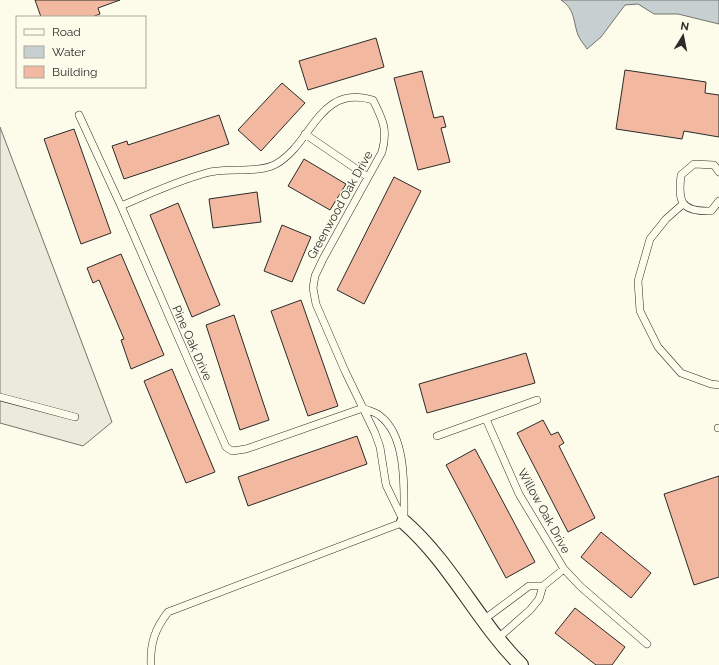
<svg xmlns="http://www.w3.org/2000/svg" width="719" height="665" font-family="Raleway,sans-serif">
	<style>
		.parking { fill: #eceadb; stroke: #74746e }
		.water { fill: #c7d0d0; stroke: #74746e }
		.building { fill: #f2b8a0; stroke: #2b2b2b }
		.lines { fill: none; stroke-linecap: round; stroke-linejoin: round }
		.service-casing { stroke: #2b2b2b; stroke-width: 8 }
		.minor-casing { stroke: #2b2b2b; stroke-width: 16 }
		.service { stroke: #fdfbea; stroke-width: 7 }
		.minor { stroke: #fdfbea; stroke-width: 14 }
		.labels { text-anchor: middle; stroke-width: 3; stroke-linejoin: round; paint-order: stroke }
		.street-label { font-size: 12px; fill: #2b2b2b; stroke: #fdfbea }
	</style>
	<rect width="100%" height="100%" fill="#fdfbea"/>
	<path class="parking" d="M0 127 112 422 83 446 0 423Z"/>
	<path class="water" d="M561 0H719V24L678 14H654L638 4 625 5 601 37 587 49C584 44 580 40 578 35 573 21 575 9 561 0Z"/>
	<path class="building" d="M35 0H120L98 8 100 14 92 17H41Z
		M376 38 384 67 308 90 299 61Z
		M625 70 706 82 705 93 719 95V137L684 131 682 139 616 129Z
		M422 71 434 118 443 116 446 127 441 128 450 162 418 170 394 78Z
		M282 83 305 103 261 151 238 130Z
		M219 115 229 144 124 179 112 146 127 141 128 145Z
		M74 129 111 233 81 244 44 139Z
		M304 159 346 184 330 210 288 186Z
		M394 177 421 191 364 304 337 290Z
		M257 192 261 222 213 228 209 199Z
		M178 203 220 305 192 317 150 215Z
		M282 225 311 237 292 282 264 271Z
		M121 254 164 355 131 369 121 340 124 339 99 280 93 283 87 268Z
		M301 300 338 406 308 416 271 311Z
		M234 315 269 420 240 430 206 325Z
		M526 353 535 383 427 413 419 384Z
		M172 369 215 472 186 483 144 381Z
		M543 420 551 435 558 432 564 443 559 446 595 518 568 532 517 433Z
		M357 436 367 464 248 506 238 477Z
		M475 449 535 562 506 578 446 465Z
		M719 476V577L694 585 664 494Z
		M601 532 651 573 631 598 581 557Z
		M575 608 625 647 612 665H596L555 633Z"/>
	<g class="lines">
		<g class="service-casing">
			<path id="service" d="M79 115 121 206 226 447 232 451 246 449 363 408
				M305 134 368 177
				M719 172 714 165 694 164 681 175C678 201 680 212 711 211L719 201
				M683 204 666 219 650 239 638 281 640 311 658 347 681 373 711 384 719 385
				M121 206C149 194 177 181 206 173 227 167 258 174 276 164 313 143 318 84 373 100 383 120 388 130 382 152L323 259 315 276 313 288 316 304 345 371 375 433 380 447 386 485 404 522
				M0 397 75 417
				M363 408C369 411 376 412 380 416 407 436 404 489 404 519
				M486 419 519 494 564 569 581 587 647 644
				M718 428H719
				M437 436 537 400
				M482 621 529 586H543
				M497 639 530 610 539 599 543 586 564 569
				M151 665C150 643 155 629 168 612L404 522"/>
		</g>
		<g class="minor-casing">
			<path id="minor" d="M404 522C451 563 477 621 521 665"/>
		</g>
		<use href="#service" class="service"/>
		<use href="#minor" class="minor"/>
	</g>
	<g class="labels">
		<g class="street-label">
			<text transform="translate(340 205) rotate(-61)" y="4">Greenwood Oak Drive</text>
			<text transform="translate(192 343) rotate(66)" y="4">Pine Oak Drive</text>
			<text transform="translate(544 511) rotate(61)" y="4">Willow Oak Drive</text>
		</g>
	</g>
	<rect x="16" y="16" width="130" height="72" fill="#fdfbea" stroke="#a9a89e"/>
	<rect x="24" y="29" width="20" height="6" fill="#fdfbea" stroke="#a9a89e"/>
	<text x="52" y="36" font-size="12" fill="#2b2b2b">Road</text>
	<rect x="24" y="46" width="20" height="12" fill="#c7d0d0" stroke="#a9a89e"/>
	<text x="52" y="56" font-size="12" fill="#2b2b2b">Water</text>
	<rect x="24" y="66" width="20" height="12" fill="#f2b8a0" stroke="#a9a89e"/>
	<text x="52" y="76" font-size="12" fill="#2b2b2b">Building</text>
	<g transform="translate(683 36) rotate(10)" stroke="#fdfbea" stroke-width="3" paint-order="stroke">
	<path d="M0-3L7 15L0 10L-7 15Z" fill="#2b2b2b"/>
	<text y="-6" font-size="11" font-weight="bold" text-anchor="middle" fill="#2b2b2b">N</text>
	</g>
</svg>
